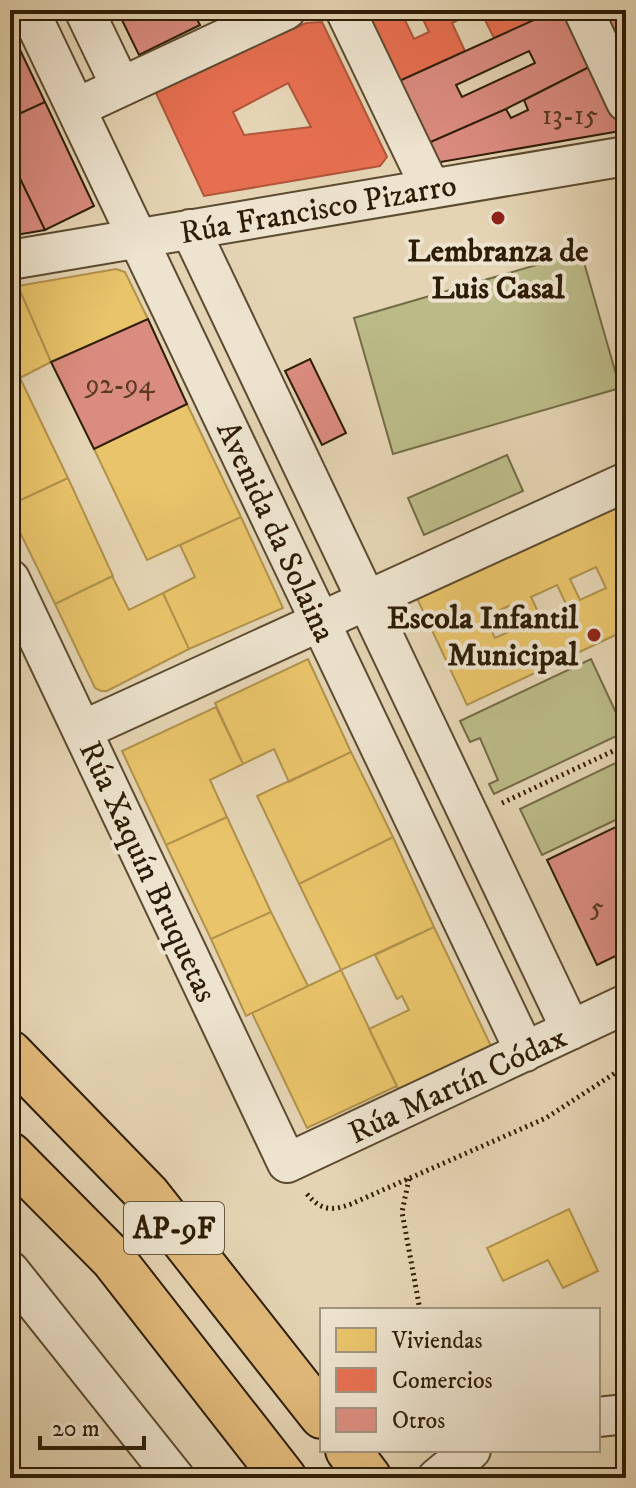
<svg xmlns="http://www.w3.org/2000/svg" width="636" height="1488" font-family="'IM FELL DW Pica',serif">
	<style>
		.green { fill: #bb8; stroke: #746c46; stroke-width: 2 }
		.homes { fill: #e9c46a; stroke: #b1924c; stroke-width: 2; fill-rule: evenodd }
		.shops { fill: #e76f51; stroke: #b0563a; stroke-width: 2; fill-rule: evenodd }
		.building { fill: #db8c80; stroke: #2e1d05; stroke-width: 2; fill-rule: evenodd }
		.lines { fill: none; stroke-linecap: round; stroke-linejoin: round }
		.minor-casing { stroke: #5c4b30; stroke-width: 42 }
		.highway-casing { stroke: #2e1d05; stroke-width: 48 }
		.path { stroke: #2e1d05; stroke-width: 5; stroke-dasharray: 2 4; stroke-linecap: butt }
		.minor { stroke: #ede3ce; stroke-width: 38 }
		.highway { stroke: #e2ba7a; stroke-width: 44 }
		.poi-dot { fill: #8f2418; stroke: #ede3ce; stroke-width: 3 }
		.labels { text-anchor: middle; stroke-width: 8; stroke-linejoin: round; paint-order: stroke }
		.number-label { font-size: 28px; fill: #593924 }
		.shield { fill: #ede3ce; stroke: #675841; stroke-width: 2 }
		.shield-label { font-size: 30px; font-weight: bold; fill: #2e1d05 }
		.street-label { font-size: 32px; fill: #2e1d05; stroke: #ede3ce }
		.poi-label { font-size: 32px; font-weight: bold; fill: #2e1d05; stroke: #ede3ce }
	</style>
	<rect width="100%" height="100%" fill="#e4d4b3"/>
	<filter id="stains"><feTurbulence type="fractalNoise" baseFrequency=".0025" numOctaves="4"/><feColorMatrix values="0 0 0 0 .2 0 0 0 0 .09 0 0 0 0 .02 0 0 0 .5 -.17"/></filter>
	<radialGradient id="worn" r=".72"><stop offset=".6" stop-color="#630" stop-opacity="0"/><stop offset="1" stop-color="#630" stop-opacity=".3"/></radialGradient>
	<path class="green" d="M581 252 620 388 393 454 354 318Z
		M507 455 523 491 424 535 408 498Z
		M591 659 625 732 494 794 489 784 498 780 480 738 470 742 460 721Z
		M626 758V815L542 855 520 809Z"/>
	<path class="homes" d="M116 269 125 272 148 319 51 362 18 286Z
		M18 286 51 362 10 383V287Z
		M20 378 68 478 10 505V383Z
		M187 404 241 517 147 560 94 449Z
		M68 478 113 576 55 604 10 512V505Z
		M626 495V551L619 554 626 570V630L467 705 415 594ZM596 567 606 588 580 600 570 579ZM557 585 567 606 541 618 531 597ZM511 605 521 626 495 638 485 617Z
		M241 517 283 608 189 649 163 593 195 577 180 545Z
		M112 576 129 610 163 593 189 649 107 691H101L95 688 55 604Z
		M308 659 351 752 289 782 274 749 243 764 215 703Z
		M216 707 243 764 210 780 227 817 166 845 122 751Z
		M351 752 393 837 299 884 257 796Z
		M227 817 271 912 211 939 166 845Z
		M393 837 434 927 341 970 299 884Z
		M271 912 308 986 246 1016 211 939Z
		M434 927 491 1046 399 1091 369 1029 409 1010 402 996 397 999 375 955Z
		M341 970 397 1086 307 1128 252 1013Z
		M569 1209 598 1271 563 1288 548 1260 503 1281 487 1248Z"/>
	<path class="shops" d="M362 10H461L464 17 452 23 465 51 397 82ZM419 11 429 32 414 39 404 18Z
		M480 10H556L494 38Z
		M322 22 387 157 380 166 204 196 155 91 306 23ZM288 83 311 127 244 135 233 112Z"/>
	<path class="building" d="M138 10H192L200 25 139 55 121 18Z
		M556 10H568L595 64 506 109 426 144 397 82ZM529 51 535 63 462 97 456 85Z
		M602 10H626V64Z
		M10 29 45 102 10 118Z
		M595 64 626 130 435 163 426 144 506 109 511 118 528 110 524 100Z
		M45 102 94 206 45 230 10 158V118Z
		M16 170 45 230 10 236V173Z
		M148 319 187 404 94 449 51 362Z
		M310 359 346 433 322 445 285 371Z
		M626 822V951L597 965 547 860Z"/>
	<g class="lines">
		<g class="minor-casing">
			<path id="minor" d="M29 10 525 1052
				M84 10 121 87
				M345 10 431 189
				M583 10 626 102
				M76 108 286 10
				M190 229 571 1030
				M10 260 626 156
				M10 579 287 1163 626 1004
				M83 730 626 482
				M10 1271 175 1478
				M598 1417 626 1414
				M437 1478 471 1450"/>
		</g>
		<g class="highway-casing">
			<path id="highway" d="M10 1053 148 1195 322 1416
				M10 1155 113 1259 284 1478
				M348 1450 369 1478"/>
		</g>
		<path class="path" d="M502 803 626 745
			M409 1179 402 1212 420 1310
			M307 1194C321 1211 332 1211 351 1204L546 1118 626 1066"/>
		<use href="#minor" class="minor"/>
		<use href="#highway" class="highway"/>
	</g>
	<g class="poi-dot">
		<circle cx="498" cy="218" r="8"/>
		<circle cx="594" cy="635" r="8"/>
	</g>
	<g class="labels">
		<g class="number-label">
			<text x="570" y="124">13-15</text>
			<text x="120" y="393">92-94</text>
			<text x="597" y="916">5</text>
		</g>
		<rect class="shield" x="124" y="1202" width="100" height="52" rx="6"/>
		<g class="shield-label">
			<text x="174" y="1238">AP-9F</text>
		</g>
		<g class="street-label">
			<text transform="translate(318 208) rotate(-10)" y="11">Rúa Francisco Pizarro</text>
			<text transform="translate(277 531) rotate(65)" y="11">Avenida da Solaina</text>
			<text transform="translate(149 871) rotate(65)" y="11">Rúa Xaquín Bruquetas</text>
			<text transform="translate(457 1084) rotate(-25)" y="11">Rúa Martín Códax</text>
		</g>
		<g class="poi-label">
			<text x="498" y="261">Lembranza de<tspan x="498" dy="37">Luis Casal</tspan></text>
			<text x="578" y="628" text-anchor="end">Escola Infantil<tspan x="578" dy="37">Municipal</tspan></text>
		</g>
	</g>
	<rect width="636" height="1488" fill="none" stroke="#e4d4b3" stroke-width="40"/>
	<rect x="12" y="12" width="612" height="1464" fill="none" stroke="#2e1d05" stroke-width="4"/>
	<rect x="20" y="20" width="596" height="1448" fill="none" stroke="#2e1d05" stroke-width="2"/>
	<rect x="320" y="1308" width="280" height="144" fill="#ede3ce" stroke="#a1947e" stroke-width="2"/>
	<rect x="336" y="1328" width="40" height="24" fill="#e9c46a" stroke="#a1947e" stroke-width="2"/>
	<text x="392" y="1348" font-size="24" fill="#2e1d05">Viviendas</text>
	<rect x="336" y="1368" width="40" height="24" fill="#e76f51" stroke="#a1947e" stroke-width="2"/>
	<text x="392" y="1388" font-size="24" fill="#2e1d05">Comercios</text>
	<rect x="336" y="1408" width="40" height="24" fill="#db8c80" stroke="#a1947e" stroke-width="2"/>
	<text x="392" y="1428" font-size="24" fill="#2e1d05">Otros</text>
	<path d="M40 1436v12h104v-12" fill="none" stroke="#2e1d05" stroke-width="4"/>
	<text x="52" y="1436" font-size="24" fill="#2e1d05" stroke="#ede3ce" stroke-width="6" paint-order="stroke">20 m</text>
	<rect width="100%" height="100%" filter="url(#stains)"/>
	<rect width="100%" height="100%" fill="url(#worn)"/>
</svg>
